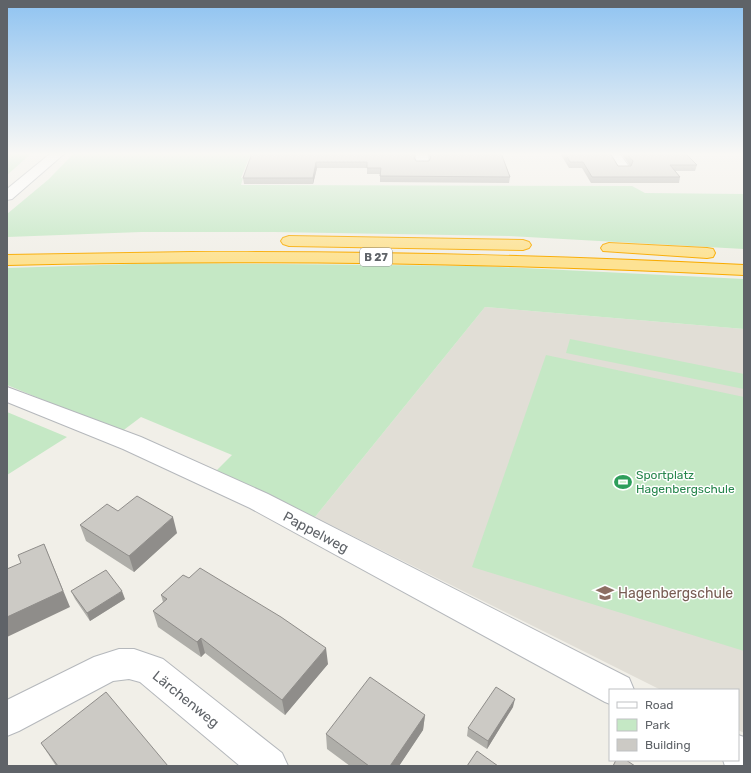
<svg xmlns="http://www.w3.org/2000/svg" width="751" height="773" font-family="Rubik,sans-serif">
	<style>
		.education { fill: #e1ded6 }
		.green { fill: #c5e8c5 }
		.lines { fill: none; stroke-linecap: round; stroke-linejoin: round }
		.street-casing { stroke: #b5b8bc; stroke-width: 2 }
		.highway-casing { stroke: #f9ab00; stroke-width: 2 }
		.street { fill: #fff; fill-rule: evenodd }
		.highway { fill: #fde293; fill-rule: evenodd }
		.wall { fill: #afaea9 }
		.shaded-wall { fill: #8f8d8a }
		.building { fill: #cccac5; stroke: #8f8d8a }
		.labels { text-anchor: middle; stroke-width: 3; stroke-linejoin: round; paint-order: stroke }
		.shield { fill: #fff; stroke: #8f9295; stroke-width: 1 }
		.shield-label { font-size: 11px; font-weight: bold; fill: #5f6368 }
		.leisure-label { font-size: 12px; fill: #27864d; stroke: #fff; text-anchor: start }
		.near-street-label { font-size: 14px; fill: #5f6368; stroke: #fff }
		.near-education-label { font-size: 14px; fill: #785e54; stroke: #fff; text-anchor: start }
	</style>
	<rect width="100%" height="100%" fill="#f1efe8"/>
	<path class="education" d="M485 307 744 329V733L738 730V690H661L315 517Z"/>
	<path class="green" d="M7 153H32L7 175Z
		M74 153H251L241 178H243L241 185 632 186 645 193 744 194V249L509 236 275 232H141L7 237V214L49 179Z
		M165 263 481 266 744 279V329L485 307 315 517 214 473 232 455 141 417 121 432 7 385V268Z
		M570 339 744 374V389L566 353Z
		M546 355 744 397V651L472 567Z
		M7 412 67 437 7 475Z"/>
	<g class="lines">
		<g class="street-casing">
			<path id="street" d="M51 153H65L12 199 7 200V189Z
				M416 153H428L429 163 427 166H417L415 163Z
				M607 153H619L630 168 628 171H618Z
				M7 387 141 437 268 494 629 678 634 690H610V704L605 702 250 508 123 449 7 402Z
				M119 649H134L163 659 282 753 288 766H240L140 682 129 679 113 681 19 731 7 736V700L94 657Z
				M738 735 744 737V766H725L723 760H738Z"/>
		</g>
		<g class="highway-casing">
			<path id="highway" d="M289 236 523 240 529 242 531 245 529 248 523 250 289 246 283 244 281 241 283 238Z
				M609 243 707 248 713 249 715 253 713 257 707 258 603 251 601 248 603 245Z
				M191 252C376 251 560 256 744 265V275C498 263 253 259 7 265V255Z"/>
		</g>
		<use href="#street" class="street"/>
		<use href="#highway" class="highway"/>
	</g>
	<path class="wall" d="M252 153H415L414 158 416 161H429L430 159 429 153H501L510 177 509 183 380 182V174H367V168H317L313 184H244L243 178Z
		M560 153H610L618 166H630L621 153H685L697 165 695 171H675L680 177 679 183H591L582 168H569Z
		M80 525 177 533 134 572 86 541Z
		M189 578 328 664 285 715 205 653 201 657 158 627 153 611 163 602 161 595Z
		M71 591 125 599 90 621 75 599Z
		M513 707 487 749 467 736 468 728Z
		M425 715 423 730 399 766H350L327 749 326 734Z
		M41 743 168 766H56Z"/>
	<path class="shaded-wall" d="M316 162 317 168 313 184V178Z
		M173 517 177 533 134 572 129 556Z
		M44 544 70 607 7 637V617Z
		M122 591 125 599 90 621 87 613Z
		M201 638 205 653 201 657 197 642Z
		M326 648 328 664 285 715 282 700Z
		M515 699 513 707 487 749 488 741Z
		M425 715 423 730 399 766H390Z"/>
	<path class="building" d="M252 153H414V157L416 161H429L431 157 430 153H501L510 177 380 176 381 168H367V162H316L313 178H243Z
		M565 153H610L618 166H631L633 161 626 153H685L697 165H670L680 177H592L583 162H570Z
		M137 496 173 517 129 556 80 525 107 504 118 511Z
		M44 544 63 591 7 617V569L21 563 18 555Z
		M200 568 281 617 326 648 282 700 201 638 197 642 153 611 167 599 161 595 183 575 189 578Z
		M106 570 122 591 87 613 71 591Z
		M370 677 425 715 390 766H369L326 734Z
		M496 687 515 699 488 741 468 728Z
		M106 692 168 766H58L41 743Z
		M477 751 498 766H467Z
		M616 760H626L635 766H613Z"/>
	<linearGradient id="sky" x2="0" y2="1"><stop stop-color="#8fc3f1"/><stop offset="0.59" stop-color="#f9f8f5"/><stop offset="1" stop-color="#f9f8f5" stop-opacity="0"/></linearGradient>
	<rect width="751" height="261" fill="url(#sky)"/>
	<defs>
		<g id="stadium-bare" transform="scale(1.38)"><path d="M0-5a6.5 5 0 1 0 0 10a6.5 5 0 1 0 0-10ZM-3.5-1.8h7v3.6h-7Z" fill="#2e9e5b" stroke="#fff" stroke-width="2.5" paint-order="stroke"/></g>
		<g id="school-bare" transform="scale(1.38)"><path d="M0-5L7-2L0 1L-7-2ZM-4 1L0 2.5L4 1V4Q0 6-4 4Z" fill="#8d6e63" stroke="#fff" stroke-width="2.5" paint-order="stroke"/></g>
	</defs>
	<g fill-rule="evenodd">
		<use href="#stadium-bare" x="623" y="482"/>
		<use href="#school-bare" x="605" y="593"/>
	</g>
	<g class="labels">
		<rect class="shield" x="360" y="248" width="32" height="18" rx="3"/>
		<g class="shield-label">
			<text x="376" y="261">B 27</text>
		</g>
		<g class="leisure-label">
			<text x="636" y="479">Sportplatz<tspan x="636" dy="14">Hagenbergschule</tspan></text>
		</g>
		<g class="near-street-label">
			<text transform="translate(316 532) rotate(28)" y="5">Pappelweg</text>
			<text transform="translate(186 699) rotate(39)" y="5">Lärchenweg</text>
		</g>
		<g class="near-education-label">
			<text x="618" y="598">Hagenbergschule</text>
		</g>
	</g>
	<rect width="751" height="773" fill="none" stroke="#5f6368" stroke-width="16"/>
	<rect x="609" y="689" width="130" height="72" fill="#ffffff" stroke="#bfc1c3"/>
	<rect x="617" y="702" width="20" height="6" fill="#ffffff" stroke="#bfc1c3"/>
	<text x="645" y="709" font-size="12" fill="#5f6368">Road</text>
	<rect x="617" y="719" width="20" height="12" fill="#c5e8c5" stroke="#bfc1c3"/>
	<text x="645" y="729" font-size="12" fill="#5f6368">Park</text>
	<rect x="617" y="739" width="20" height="12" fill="#cccac5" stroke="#bfc1c3"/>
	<text x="645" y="749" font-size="12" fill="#5f6368">Building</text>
</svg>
